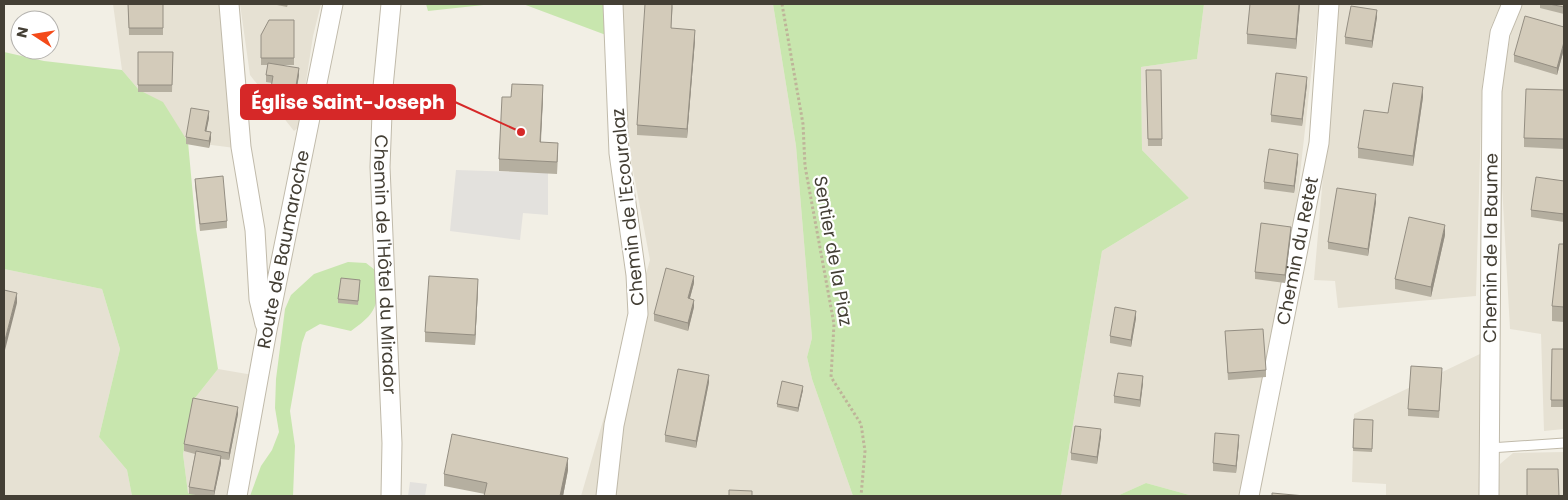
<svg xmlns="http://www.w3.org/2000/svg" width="1568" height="500" font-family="Poppins,sans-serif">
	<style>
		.residential { fill: #e6e1d3 }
		.green { fill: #c8e6ae }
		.parking { fill: #e3e1dd }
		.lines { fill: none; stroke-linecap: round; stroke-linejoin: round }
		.lane-casing { stroke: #c0baaa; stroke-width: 11 }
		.street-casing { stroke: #c0baaa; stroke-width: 21 }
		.path { stroke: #beb499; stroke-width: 3; stroke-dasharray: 2.5 2.5; stroke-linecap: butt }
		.lane { stroke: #fff; stroke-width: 9 }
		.street { stroke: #fff; stroke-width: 19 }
		.wall { fill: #b5afa0 }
		.shaded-wall { fill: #948e82 }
		.building { fill: #d3cbba; stroke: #948e82 }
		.labels { text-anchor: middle; stroke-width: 4.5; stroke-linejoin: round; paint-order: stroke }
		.street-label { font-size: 18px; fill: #443f35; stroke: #fff }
		.leader { fill: none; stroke: #d62828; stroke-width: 2 }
		.callout-dot { fill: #d62828; stroke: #fff; stroke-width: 2 }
		.callout { fill: #d62828; stroke: #d62828; stroke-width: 2 }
		.callout-label { font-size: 19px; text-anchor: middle; font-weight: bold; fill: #fff }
	</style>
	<rect width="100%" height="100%" fill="#f2efe5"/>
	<path class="residential" d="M113 4H220L235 148 188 142 139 90 122 70Z
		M240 4H321L313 36 299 127 294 131 250 75Z
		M622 4H773L796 146 812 338 807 357 812 379 853 496H581L650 260 631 160 622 41Z
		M1204 4H1319L1296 210 1266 389 1246 496H1193L1146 483 1117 496H1061L1102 251 1189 198 1142 150 1141 67 1197 59Z
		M1338 4H1501L1490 29 1482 86 1476 296 1338 308 1335 281 1314 280Z
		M1522 4H1564V429L1544 431 1541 334 1510 329 1501 167 1500 95 1511 33Z
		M4 269 102 289 120 349 99 437 127 470 132 496H4Z
		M1480 354V496H1386V484L1352 482 1354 414Z
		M218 369 253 375 229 496H202L188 493 183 454 195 398Z
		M1564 452V496H1498L1500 464 1513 453Z"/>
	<path class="green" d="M426 4H493L428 11Z
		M523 4H622V41Z
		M773 4H1204L1197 59 1141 67 1142 150 1189 198 1102 251 1061 496H853L812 379 807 357 812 338 796 146Z
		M4 52 44 61 122 70 139 90 163 102 188 142 196 229 218 369 195 398 183 454 188 493 202 496H132L127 470 99 437 120 349 102 289 4 269Z
		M348 262 366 263 375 270C379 302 380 311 351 331L320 324 306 332 302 343 290 411 295 446 293 496H250L261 466 272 450 279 432 275 408 276 379 285 309 291 295 314 274Z
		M1146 483 1193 496H1117Z"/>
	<path class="parking" d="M456 170 548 173V215L523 213 520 240 450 231Z
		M410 482 427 484 425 496H408Z"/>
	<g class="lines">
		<g class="lane-casing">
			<path id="lane" d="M1490 448 1564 443"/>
		</g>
		<g class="street-casing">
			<g id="street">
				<path d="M229 4 241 147 255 230 259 299 265 324"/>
				<path id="s1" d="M391 4 383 87 380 167 392 443 391 496"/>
				<path id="s2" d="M237 496 267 330 333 4"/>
				<path d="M606 496 614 425 638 314 636 275 619 153 613 4"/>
				<path id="s3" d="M1249 496 1319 143 1329 4"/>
				<path id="s4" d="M1489 496 1492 91 1500 33 1512 4"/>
			</g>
		</g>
		<path class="path" d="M782 4 803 124 805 166 834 324 831 377 861 424 865 451 861 496"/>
		<use href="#lane" class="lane"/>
		<use href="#street" class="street"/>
	</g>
	<path class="wall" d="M128 4H163V35H129Z
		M272 4H288L287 7Z
		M673 4 671 28 695 40 687 138 637 135V125Z
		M1300 4 1296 49 1247 44V34Z
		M1540 4H1564V14L1540 8Z
		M1377 17 1372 48 1345 44V37Z
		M294 20V65H279L299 75 295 99 271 95 272 83 266 82V75L268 65H261V35Z
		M1564 27V49L1557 75 1514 62V55Z
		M138 52H173L172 92H138Z
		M1146 70 1162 139V146H1148Z
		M1307 84 1302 126 1271 122V115Z
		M1564 90V149L1524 147V138Z
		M543 97 541 142 558 155 557 174 499 171V159Z
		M1423 97 1413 166 1358 158V148L1388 113Z
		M209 118 206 131 211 139 209 148 186 144V137Z
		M1298 161 1294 193 1264 189V182Z
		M195 179 227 221V228L200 231 195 186Z
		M1564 181V222L1531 217V210Z
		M1376 202 1368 256 1328 249V242Z
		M1291 234 1285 283 1255 279V272Z
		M1445 235 1431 297 1395 289V279Z
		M1564 244V322L1552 321V306Z
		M694 283 690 298 694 307 688 331 654 321V314Z
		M360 284 358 305 338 303V299Z
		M478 289 475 345 425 342V332Z
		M1136 318 1131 347 1110 343V336Z
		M1225 331 1266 370V377L1228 380Z
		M1552 349H1564V407H1551Z
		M1442 375 1439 418 1408 416V409Z
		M709 382 696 448 665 442V435Z
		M1143 383 1140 407 1114 403V396Z
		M803 390 798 412 777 407V404Z
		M238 414 229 460 221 459V463L214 496H202L189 494V487L195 454 184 451V444Z
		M1354 419 1373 420 1372 452 1353 451Z
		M1101 436 1097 464 1071 460V453Z
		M1239 442 1236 473 1213 471V463Z
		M568 470 563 496H484L485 494 444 486V474Z"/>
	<path class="shaded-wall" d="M1299 4H1300L1296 49V39Z
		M1377 10V17L1372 48V41Z
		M695 30V40L687 138V129Z
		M1564 42V49L1557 75V68Z
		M299 68V75L295 99V92Z
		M1307 77V84L1302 126V119Z
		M543 85V97L540 154V142Z
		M1423 87V97L1413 166V156Z
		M209 111V118L205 138V131Z
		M211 132V139L209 148V141Z
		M1298 154V161L1294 193V186Z
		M1376 194V202L1368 256V249Z
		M1445 225V235L1431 297V287Z
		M1291 227V234L1285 283V275Z
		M694 276V283L688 305V298Z
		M478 279V289L475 345V335Z
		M17 293V303L4 354V344Z
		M694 300V307L688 331V323Z
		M1136 311V318L1131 347V340Z
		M709 375V382L696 448V441Z
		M1143 376V383L1140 407V400Z
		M803 386V390L798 412V408Z
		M238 407V414L229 460V453Z
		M1101 429V436L1097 464V457Z
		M1239 435V442L1236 473V466Z
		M221 456V463L214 496V491Z
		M568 458V470L563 496H560Z"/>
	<path class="building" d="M128 4H163V28H129Z
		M645 4H672L671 28 695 30 687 129 637 125Z
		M1250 4H1299L1296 39 1247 34Z
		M1549 4H1564V7Z
		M1351 6 1377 10 1372 41 1345 37Z
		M1525 16 1564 27V42L1557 68 1514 55Z
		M269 20H294V58H261V35Z
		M138 52H173L172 85H138Z
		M268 63 299 68 295 92 271 88 273 76 266 75Z
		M1146 70H1161L1162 139H1148Z
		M1276 73 1307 77 1302 119 1271 115Z
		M1393 83 1423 87 1413 156 1358 148 1364 110 1388 113Z
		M512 84 543 85 540 142 558 143 557 162 499 159 502 97H511Z
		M1526 89 1564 90V139L1524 138Z
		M191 108 209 111 205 131 211 132 209 141 186 137Z
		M1269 149 1298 154 1294 186 1264 182Z
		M223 176 227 221 200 224 195 179Z
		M1536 177 1564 181V214L1531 210Z
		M1337 188 1376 194 1368 249 1328 242Z
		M1409 217 1445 225 1431 287 1395 279Z
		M1261 223 1291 227 1285 275 1255 272Z
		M1559 244H1564V307L1552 306Z
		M666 268 694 276 688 298 694 300 688 323 654 314Z
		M429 276 478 279 475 335 425 332Z
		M341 278 360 280 358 301 338 299Z
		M4 290 17 293 4 344Z
		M1115 307 1136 311 1131 340 1110 336Z
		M1263 329 1266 370 1228 373 1225 331Z
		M1552 349H1564V400H1551Z
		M1411 366 1442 368 1439 411 1408 409Z
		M678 369 709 375 696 441 665 435Z
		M1118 373 1143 376 1140 400 1114 396Z
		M782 381 803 386 798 408 777 404Z
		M193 398 238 407 229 453 184 444Z
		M1354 419 1373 420 1372 449 1353 448Z
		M1075 426 1101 429 1097 457 1071 453Z
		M1215 433 1239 435 1236 466 1213 463Z
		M452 434 568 458 560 496H484L487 483 444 474Z
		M196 451 221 456 214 491 189 487Z
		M1527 469H1558L1559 496H1527Z
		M729 490 752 491V496H729Z
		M1272 493 1305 496H1272Z"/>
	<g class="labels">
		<g class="street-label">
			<text transform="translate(628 207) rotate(-96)" y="6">Chemin de l'Ecouralaz</text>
			<text dy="6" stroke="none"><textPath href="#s4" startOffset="248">Chemin de la Baume</textPath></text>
			<text dy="6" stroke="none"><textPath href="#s2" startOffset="251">Route de Baumaroche</textPath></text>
			<text transform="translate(833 251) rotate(80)" y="6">Sentier de la Piaz</text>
			<text dy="6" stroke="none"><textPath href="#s3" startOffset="250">Chemin du Retet</textPath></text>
			<text dy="6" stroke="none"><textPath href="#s1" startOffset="261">Chemin de l'Hôtel du Mirador</textPath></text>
		</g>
	</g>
	<path class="leader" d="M521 132L455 102"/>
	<circle class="callout-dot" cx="521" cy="132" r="5"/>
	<rect class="callout" x="241" y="85" width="214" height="34" rx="5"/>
	<g class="callout-label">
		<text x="348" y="109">Église Saint-Joseph</text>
	</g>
	<rect width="1568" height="500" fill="none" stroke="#443f35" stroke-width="10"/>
	<g transform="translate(35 35) rotate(282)"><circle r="24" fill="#ffffff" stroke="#b4b2ae"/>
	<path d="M0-4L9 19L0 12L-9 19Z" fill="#f44a19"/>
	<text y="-8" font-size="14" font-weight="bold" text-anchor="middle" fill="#443f35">N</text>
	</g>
</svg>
